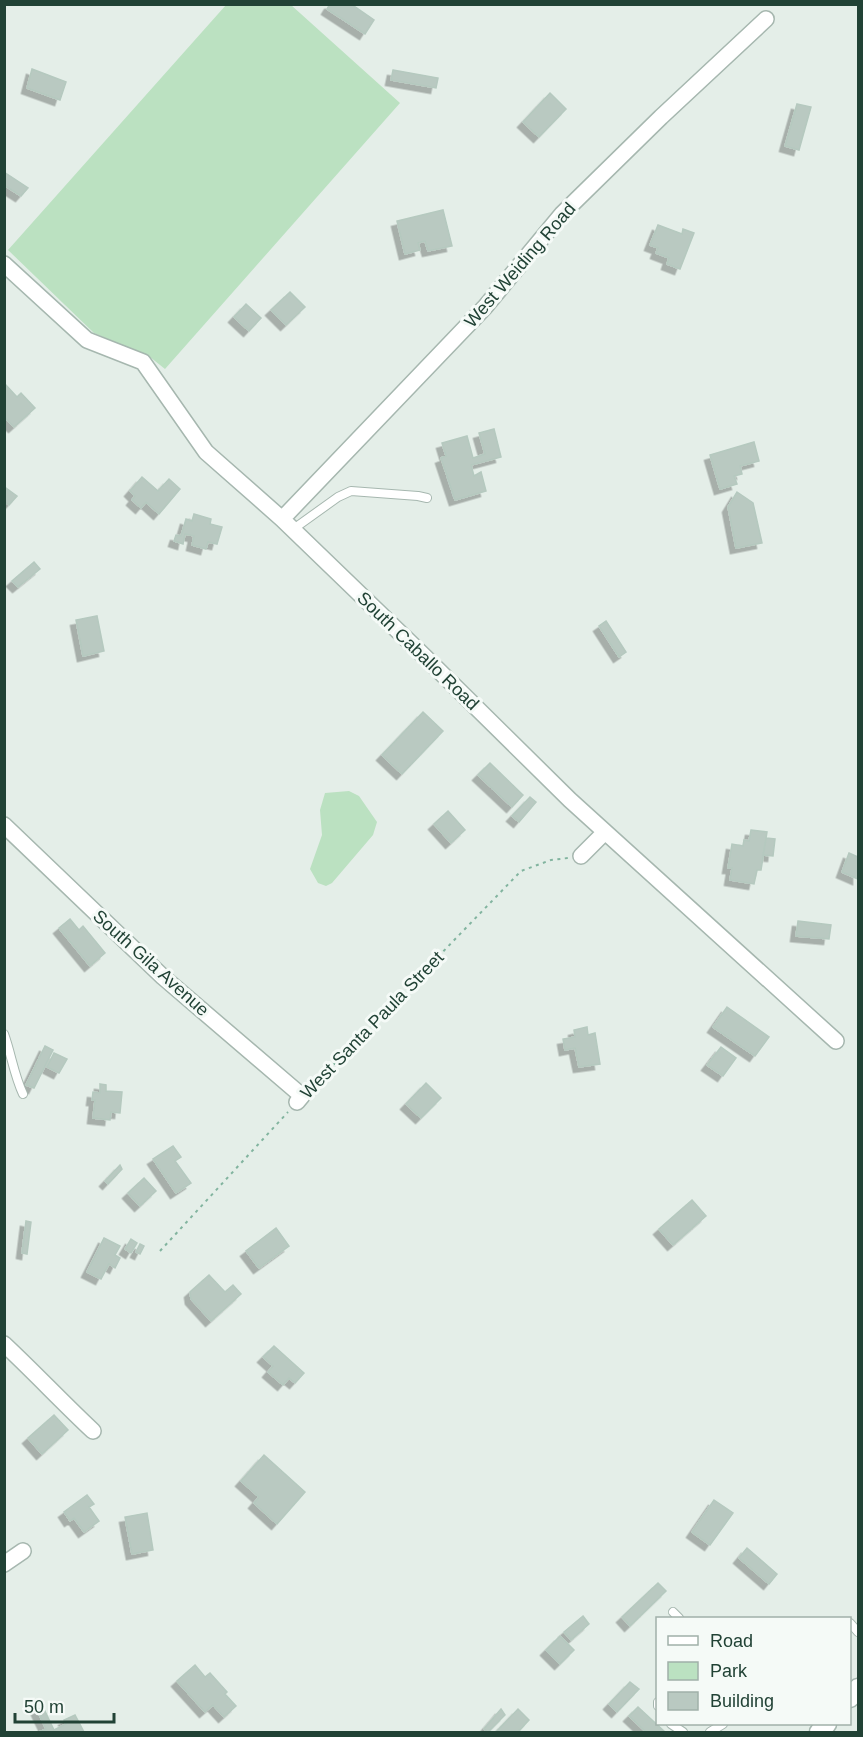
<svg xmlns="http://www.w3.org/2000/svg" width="863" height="1737" font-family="Helvetica,sans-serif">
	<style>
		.green { fill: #bbe1c1 }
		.building { fill: #b9c9c1; stroke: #b5c9bf; stroke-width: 1.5; filter: url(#shadow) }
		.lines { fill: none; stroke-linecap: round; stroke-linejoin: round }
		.service-casing { stroke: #a6b7af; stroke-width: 10 }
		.minor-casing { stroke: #a6b7af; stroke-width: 18 }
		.tertiary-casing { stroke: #a6b7af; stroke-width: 21 }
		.path { stroke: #82b49f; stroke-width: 2; stroke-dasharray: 3 4.5; stroke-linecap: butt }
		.service { stroke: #fff; stroke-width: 8 }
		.minor { stroke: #fff; stroke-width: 15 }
		.tertiary { stroke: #fff; stroke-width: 18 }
		.labels { text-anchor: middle; stroke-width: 6; stroke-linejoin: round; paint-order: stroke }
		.street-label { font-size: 18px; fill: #214235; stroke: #f5faf7 }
	</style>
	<defs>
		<filter id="shadow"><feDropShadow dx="-5.5" dy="5.5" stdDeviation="0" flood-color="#0004"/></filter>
	</defs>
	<rect width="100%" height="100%" fill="#e4eee8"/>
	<path class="green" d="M226 5H291L400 103 165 369 150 357 94 333 8 250Z
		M349 791 359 796 377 822 373 835 332 883 326 886 318 883 310 869 322 835 320 810 325 793Z"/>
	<path class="building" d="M330 4H351L374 20 365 34 327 9Z
		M32 69 66 82 60 100 27 88Z
		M393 70 438 78 436 88 391 80Z
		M550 93 566 109 539 137 523 122Z
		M797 104 811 107 799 150 785 146Z
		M4 172 28 188 21 196 4 185Z
		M443 210 452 246 428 251 425 241 418 243 420 250 405 254 397 221Z
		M658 225 682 234 683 229 694 233 680 269 667 264 669 258 656 253 658 248 650 245Z
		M290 292 305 307 286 325 271 310Z
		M246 304 261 318 249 331 234 317Z
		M5 384 17 397 21 393 35 408 14 427 4 417Z
		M494 429 501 457 471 465 474 476 481 472 486 491 455 500 441 458 446 456 442 443 467 436 473 458 485 454 479 433Z
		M754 442 759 461 740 466 742 474 734 476 737 484 720 489 710 455Z
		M142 477 158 491 169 479 180 489 159 514 146 502 141 508 132 500 135 496 130 491Z
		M6 488 17 496 9 505 4 501V490Z
		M737 492 753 503 762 543 736 548 728 507Z
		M194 514 211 519 210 524 222 527 217 544 208 542 206 549 192 545 194 536 185 534 183 544 174 541 176 535 181 536 186 519 192 521Z
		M34 562 40 569 18 587 12 581Z
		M97 616 104 651 83 656 76 620Z
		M606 621 626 652 619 657 599 626Z
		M423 712 443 731 402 774 382 755Z
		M490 763 523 795 512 807 478 775Z
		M530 797 536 802 519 822 512 816Z
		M448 811 465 830 451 843 434 824Z
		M751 830 767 832 761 870H757L754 884 730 880 732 868H728L732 844 743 846 744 840 749 841Z
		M766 838 775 839 773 856 763 855Z
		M849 853 858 857V879L842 872Z
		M70 919 79 930 83 926 105 953 90 966 59 928Z
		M798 921 831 925 829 939 796 936Z
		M727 1007 769 1037 755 1056 713 1027Z
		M587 1027 588 1035 595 1033 600 1064 579 1067 575 1048 565 1050 563 1039 575 1037 574 1030Z
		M45 1046 53 1050 34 1088 26 1085Z
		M721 1047 736 1058 723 1076 707 1065Z
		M54 1053 67 1059 59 1073 47 1067Z
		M426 1083 441 1098 421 1118 406 1104Z
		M100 1084 106 1085V1091L122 1092 120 1113 111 1112 110 1120 93 1118 95 1100H92L93 1092 100 1093Z
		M173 1146 181 1157 175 1161 191 1183 176 1193 153 1159Z
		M120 1165 122 1169 108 1184 105 1181Z
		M144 1178 156 1191 140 1206 128 1193Z
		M692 1200 706 1216 673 1245 659 1229Z
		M26 1221 31 1222 27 1254 22 1253Z
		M276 1228 289 1246 259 1268 246 1251Z
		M104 1238 120 1246 115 1255 120 1258 115 1268 109 1264 101 1279 87 1272Z
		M131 1239 137 1243 131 1253 125 1249Z
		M140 1244 144 1246 140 1254 136 1252Z
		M209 1275 225 1292 233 1285 241 1294 211 1321 191 1299 190 1292Z
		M274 1346 304 1373 295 1383 289 1378 283 1385 268 1372 273 1366 263 1357Z
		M54 1415 68 1430 42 1454 28 1438Z
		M264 1455 305 1492 277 1524 254 1503 259 1497 241 1481Z
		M87 1495 94 1504 89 1507 99 1521 84 1532 74 1518 70 1521 64 1512Z
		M714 1500 733 1513 710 1545 692 1532Z
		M147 1513 153 1550 132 1554 125 1517Z
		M747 1548 777 1574 769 1584 739 1558Z
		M658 1583 666 1591 630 1626 622 1617Z
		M583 1616 589 1624 571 1640 564 1632Z
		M560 1636 574 1650 560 1664 546 1650Z
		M195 1665 205 1677 210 1673 227 1692 225 1694 236 1706 224 1717 213 1705 205 1712 177 1681Z
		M630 1682 639 1689 617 1712 609 1704Z
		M43 1707 54 1730 66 1724 64 1720 75 1715 84 1732H39L46 1729 37 1710Z
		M638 1707 665 1732H646L629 1716Z
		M501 1709 505 1715 488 1732 484 1729Z
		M518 1709 529 1720 518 1732H499L497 1731Z"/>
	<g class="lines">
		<g class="service-casing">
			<path id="service" d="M292 530 338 497 351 491 418 496 427 498
				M4 1034C11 1053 14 1075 23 1094
				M673 1612 679 1618
				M850 1623 858 1632
				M658 1702V1706
				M671 1724 683 1732
				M710 1732 723 1724"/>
		</g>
		<g class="minor-casing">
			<path id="minor" d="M4 264 87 340 143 362 206 452 282 519 425 657 570 800 836 1041
				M282 519 485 307 562 214 661 117 766 19
				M4 825 163 977 302 1096 297 1102
				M581 856 605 832
				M4 1344C35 1373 63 1403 93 1431
				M4 1564 23 1551"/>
		</g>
		<g class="tertiary-casing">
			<path id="tertiary" d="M850 1698 858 1688
				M819 1732 827 1724"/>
		</g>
		<path class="path" d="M313 1086 521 871 551 860 568 858
			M160 1251 288 1112"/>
		<use href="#service" class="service"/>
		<use href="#minor" class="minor"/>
		<use href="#tertiary" class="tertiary"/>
	</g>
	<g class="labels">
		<g class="street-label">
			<text transform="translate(520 265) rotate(-49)" y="6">West Weiding Road</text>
			<text transform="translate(418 651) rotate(44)" y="6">South Caballo Road</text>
			<text transform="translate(151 963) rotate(42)" y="6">South Gila Avenue</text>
			<text transform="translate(372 1025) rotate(-46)" y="6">West Santa Paula Street</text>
		</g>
	</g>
	<rect width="863" height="1737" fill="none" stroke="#214235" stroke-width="12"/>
	<rect x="656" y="1617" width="195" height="108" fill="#f5faf7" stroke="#a0b0a9" stroke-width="1.5"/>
	<rect x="668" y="1636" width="30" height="9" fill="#ffffff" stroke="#a0b0a9" stroke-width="1.5"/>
	<text x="710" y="1647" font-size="18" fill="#214235">Road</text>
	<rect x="668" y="1662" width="30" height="18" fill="#bbe1c1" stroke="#a0b0a9" stroke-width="1.5"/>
	<text x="710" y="1677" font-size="18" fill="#214235">Park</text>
	<rect x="668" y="1692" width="30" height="18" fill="#b9c9c1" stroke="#a0b0a9" stroke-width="1.5"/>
	<text x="710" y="1707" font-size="18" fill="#214235">Building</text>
	<path d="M15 1713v9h99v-9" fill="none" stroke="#214235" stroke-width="3"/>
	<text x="24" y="1713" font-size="18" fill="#214235" stroke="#f5faf7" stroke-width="4.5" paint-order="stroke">50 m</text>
</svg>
